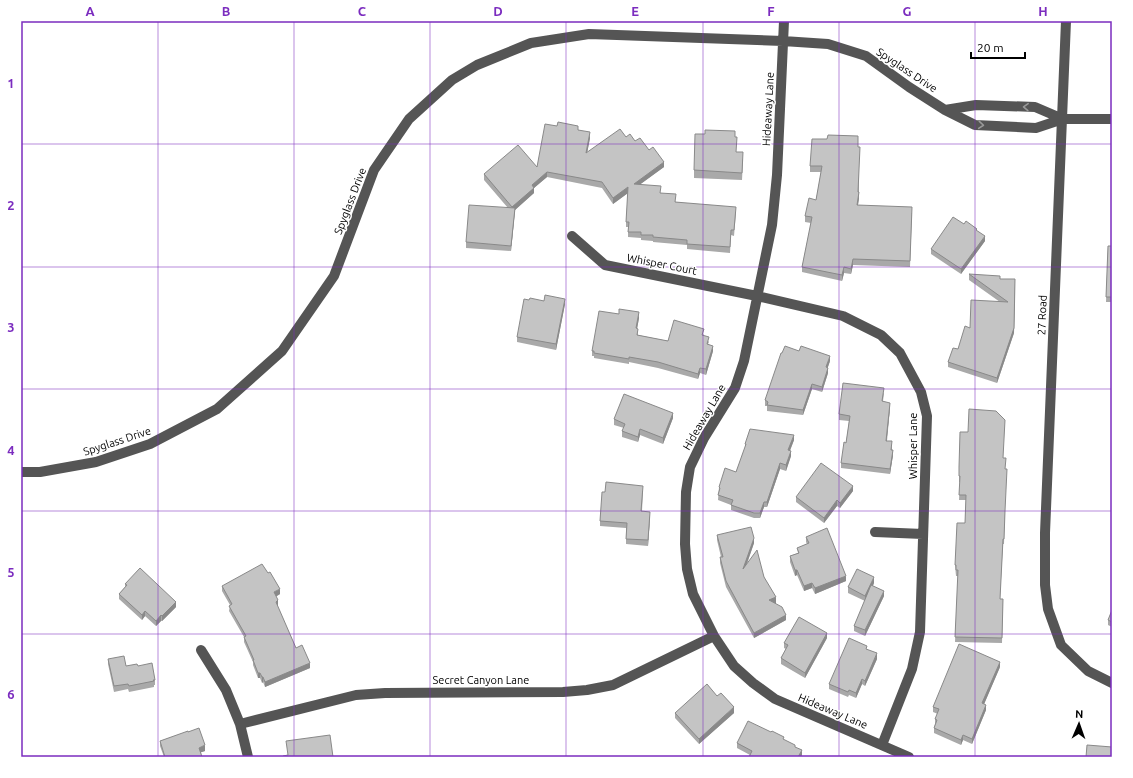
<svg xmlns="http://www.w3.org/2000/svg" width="1133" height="778" font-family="Ubuntu,sans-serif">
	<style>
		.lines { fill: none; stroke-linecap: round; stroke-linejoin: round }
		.minor { stroke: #555; stroke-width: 10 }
		.wall { fill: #a9a9a9 }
		.shaded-wall { fill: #898989 }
		.building { fill: #c4c4c4; stroke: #898989 }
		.oneway { stroke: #999 }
		.grid { fill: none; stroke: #7b2cbf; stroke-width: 1; stroke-opacity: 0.55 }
		.labels { text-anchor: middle; stroke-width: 3; stroke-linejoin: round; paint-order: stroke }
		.street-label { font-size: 11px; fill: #000; stroke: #fff }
		.neatline { fill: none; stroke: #7b2cbf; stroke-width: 1.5 }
		.grid-label { font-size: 13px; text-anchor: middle; font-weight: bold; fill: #7b2cbf }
	</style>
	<rect width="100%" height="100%" fill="#fff"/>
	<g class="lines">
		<path class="minor" d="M784 21 777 175 772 225 744 361 735 388 704 438 690 467 686 492 685 544 687 569 693 594 714 636 734 666 753 683 775 699 909 757
			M1066 21 1045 533V585L1048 609 1061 645 1088 671 1112 683
			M945 110 976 105 1035 107 1063 119
			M572 236 605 265 757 296 843 316 881 335 900 353 921 392 927 416 920 632 912 669 882 745
			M21 472H40L96 462 150 444 217 409 282 351 334 276 374 170 409 119 452 80 477 65 531 43 589 34 783 41 828 44 866 56 909 87 945 110 975 125 1036 128 1063 119H1112
			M875 532 923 534
			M201 650 226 690 240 724 248 757
			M240 724 356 695 385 693 563 692 587 690 613 685 714 636"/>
	</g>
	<path class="wall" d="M578 130 590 138 587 153 626 137 635 141 649 150 664 167 640 184 661 193 676 202 736 212 734 236 731 235 730 253 687 249V245L653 242V241L641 240V238L628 237V227H626V222L628 193 613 204 602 188 547 177 534 188V193L515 210 511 251 466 248V242L508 208 484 180V174L537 167Z
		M735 137 736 152 743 160 742 180 694 178V170Z
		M858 147 859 192V198L858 205 912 213 910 267 853 265 851 274 844 273 842 281 802 272V267L811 223 805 222V216L816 200 821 172H810V166Z
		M964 224 977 231 985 241 961 274 931 254V249Z
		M1108 246H1112V302H1106Z
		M969 274 1000 279H1015L1014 333 997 383 948 367V362L958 349 970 328 1000 302 969 280Z
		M529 300 544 301 565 304 556 350 517 342V337Z
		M619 314 639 318 637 329 638 335 668 341 704 334 703 335 709 342 708 344 713 351 706 375 700 373 698 379 658 368 629 362V364L594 358V356H592V351Z
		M830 361 828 367V373L822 392 812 389 803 415 767 411V406H765V400Z
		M884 393 883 401 890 408 887 441 892 447V450L893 455 890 474 841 468V463L846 443 849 421 839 420V414Z
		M673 418 663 444 640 435 638 442 622 437V431L624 428 614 425V419Z
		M794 440 790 451 791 456 786 471 780 469 767 507H764L760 518H754L731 510V505L718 500 719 487 736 472 745 448V444Z
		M1003 458 1005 511 1004 544H1003L1000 599H1003L1002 643 955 642 958 576H956L955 565 965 523 966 500H959L960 482H959V467Z
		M643 491 642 511 650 517 648 546 626 544V528L600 526V521L605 492Z
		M853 491 840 508 837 506 824 523 796 502V497Z
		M717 535 754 543 747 564 764 577 776 603H775L786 620 754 638 726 587 720 563V557H721L717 540Z
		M806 537 846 581 815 594 812 588 804 591 797 575 795 576 790 562V556L798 553 797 548 807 544 806 542Z
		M874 583 873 586 884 596 865 636 854 631V626L865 601 848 593V587Z
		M125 584 176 607 162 621H161L156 626 145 616 142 620 119 599V594L125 587Z
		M222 586 280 594 276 596 278 606H277L296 648 310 668 265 687 263 682 262 683 260 678H258L253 665V662L244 642V637L229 611 230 605 222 591Z
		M1112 610V627L1108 625V620Z
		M827 638 805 678 781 664V658L786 649 784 648V643Z
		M867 649 877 659 865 686 862 684 856 698 849 695 848 697 829 689V684Z
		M108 659 126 666H138L155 680V685H154V687L129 692 128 689 114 692 108 664Z
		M1000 667 984 704 986 710 972 744 963 740 961 745 934 733V728L935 724V719L938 714 933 712V707Z
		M675 713H734L699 744 675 718Z
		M188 732 205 751 201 752 202 757H164L160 746V741Z
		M784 740 795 747 802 755 801 757H749L750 755 737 748V743Z"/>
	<path class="shaded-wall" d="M590 132V138L586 159V153Z
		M664 162V167L634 189V184Z
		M547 172V177L534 188V193L515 210 511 251 512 207 532 185Z
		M628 187V193L613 204V198Z
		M859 192V198L857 211V205Z
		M985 236V241L961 274V269Z
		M853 259V265L851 274V269Z
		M844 267V273L842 281V275Z
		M1015 284 1014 333 997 383V378Z
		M565 299V304L556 350V344Z
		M639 312V318L636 334V328Z
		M713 346V351L706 375V369Z
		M830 356V361L826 372V367Z
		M700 368V373L698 379V374Z
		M828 368V373L822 392V387Z
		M812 384V389L803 415V410Z
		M890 403V408L886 446V441Z
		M673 413V418L663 444V438Z
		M640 429V435L638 442V437Z
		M794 435V440L788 455V450Z
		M893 450V455L890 474V469Z
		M791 451V456L786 471V465Z
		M780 463V469L767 507V502Z
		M853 486V491L840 508V503Z
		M837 500V506L824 523V518Z
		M764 502V507L760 518V513Z
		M650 512V517L648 546V540Z
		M754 538V543L743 574V569Z
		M795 570H797V575L795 576Z
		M846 576V581L815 594V588Z
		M874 577V583L865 601V596Z
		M812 583V588L804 591V586Z
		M280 589V594L274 598V592Z
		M884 591V596L865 636V630Z
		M776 597V603L769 605V600Z
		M278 600V606L276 607V602Z
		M176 602V607L162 621V616Z
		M145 611V616L142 620V615Z
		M161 615V621L156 626V621Z
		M786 615V620L754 638V633Z
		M827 633V638L805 678V673Z
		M877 653V659L865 686V681Z
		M1000 662V667L982 709V703Z
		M310 663V668L265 687V682Z
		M258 673H260V678H258Z
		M262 677H263V682L262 683Z
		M862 679V684L856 698V693Z
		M986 705V710L972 744V739Z
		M734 707V713L699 744V739Z
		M963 735V740L961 745V740Z
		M205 745V751L199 753V748Z
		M802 750V755L801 757H798Z"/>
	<path class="building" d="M558 122 578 126V130L590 132 586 153 620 129 626 137 630 134 635 141 640 138 649 150 653 147 664 162 634 184 661 186 660 193 676 194 675 202 736 207 734 230H731L730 247 687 244V240L653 237V235H641V232H628L629 222H626L628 187 613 198 602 182 547 172 532 185 534 188 512 207 484 174 518 145 537 167 545 124 557 126Z
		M705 130 735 131V137H737L736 152H743L742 173 694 170 695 134H705Z
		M828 135 858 136V147H860L858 192H859L857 205 912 207 910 261 853 259 851 269 844 267 842 275 802 267 812 217 805 216 809 198 816 200 822 166H810L812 139H827Z
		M469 205 515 208 511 246 466 242Z
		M953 217 964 224 966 221 977 229 976 230 985 236 961 269 931 249Z
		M1108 246H1112V297H1106Z
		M969 274 1000 276V279H1015L1014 328 997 378 948 362 953 348 958 349 965 326 970 328 971 300 1008 302Z
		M545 295 565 299 556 344 517 337 524 299 529 300 530 298 544 301Z
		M619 309 639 312 636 328 638 329 637 335 668 341 674 320 704 329 702 335 709 337 707 344 713 346 706 369 700 368 698 374 658 362 629 357V359L594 353V351H592L599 311 619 314Z
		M785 346 799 351 801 346 830 356 826 367 828 368 822 387 812 384 803 410 767 405 768 402 765 400 781 353H782Z
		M843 383 884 388 882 401 890 403 886 441H892L891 450H893L890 469 841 463 844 442 846 443 850 416 839 414Z
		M624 394 673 413 663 438 640 429 638 437 622 431 625 424 614 419Z
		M969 409 996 411 1005 420 1003 458H1006L1005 469H1007L1005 511 1004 539H1003L1000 599H1003L1002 638 955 637 958 570H956V565H955L957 523H965L966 495H959L960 476H959V467L960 432H968Z
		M750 429 794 435 788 450 791 451 786 465 780 463 767 502H764L760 513H754L731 505 733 500 718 495 720 488 719 487 725 468 736 472 746 444H745Z
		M821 463 853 486 840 503 837 500 824 518 796 497Z
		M606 482 643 486 641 511 650 512 648 540 626 539 627 523 600 521 602 492H605Z
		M751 527 754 538 743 569 757 550 764 577 776 597 769 600 782 607 786 615 754 633 726 581 720 557H723L717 535Z
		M827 528 846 576 815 588 812 583 804 586 797 570H795L790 556 799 553 797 548 809 543 806 537Z
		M262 564 268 573 270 572 280 589 274 592 278 600 276 602 296 648 302 645 310 663 265 682 263 677H262L260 673H258L253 660H254L244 637 246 636 229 606 232 604 222 586Z
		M140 568 176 602 162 616 161 615 156 621 145 611 142 615 119 594 127 585 125 584Z
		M857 569 874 577 865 596 848 587Z
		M871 585 884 591 865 630 854 626Z
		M1112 610V622L1108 620Z
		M799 617 827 633 805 673 781 658 788 645 784 643Z
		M849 638 867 646 866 649 877 653 865 681 862 679 856 693 849 690 848 692 829 684Z
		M959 644 1000 662 982 703 986 705 972 739 963 735 961 740 934 728 937 720 935 719 939 709 933 707Z
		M124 656 126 666 137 664 138 666 152 663 155 680H153L154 681 129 686 128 684 114 686 108 659Z
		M707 684 717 696 721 693 734 707 699 739 675 713Z
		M748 721 771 732 772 731 784 737 783 739 795 745V747L802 750 798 757H749L752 751 737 743Z
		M199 728 205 745 199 748 202 757H165L160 741 188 731V732Z
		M330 735 333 757H283V756L288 755 286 741Z
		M1087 745 1112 747V757H1086Z"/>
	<defs><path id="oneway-chevron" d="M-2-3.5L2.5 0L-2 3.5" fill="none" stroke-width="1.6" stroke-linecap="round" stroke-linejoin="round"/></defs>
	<g class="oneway">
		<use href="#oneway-chevron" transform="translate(1026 107) rotate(-178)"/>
		<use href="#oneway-chevron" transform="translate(981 125) rotate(5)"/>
	</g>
	<path class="grid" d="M158 21V757M294 21V757M430 21V757M566 21V757M703 21V757M839 21V757M975 21V757M21 144H1112M21 267H1112M21 389H1112M21 511H1112M21 634H1112"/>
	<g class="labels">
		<g class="street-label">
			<text transform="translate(907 70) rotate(34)" y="4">Spyglass Drive</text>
			<text transform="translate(768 109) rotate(-87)" y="4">Hideaway Lane</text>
			<text transform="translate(350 201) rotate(-69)" y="4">Spyglass Drive</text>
			<text transform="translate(662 264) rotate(11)" y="4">Whisper Court</text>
			<text transform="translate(1042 315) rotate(-88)" y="4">27 Road</text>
			<text transform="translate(704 417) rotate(-60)" y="4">Hideaway Lane</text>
			<text transform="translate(117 441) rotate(-18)" y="4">Spyglass Drive</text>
			<text transform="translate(913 446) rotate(-90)" y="4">Whisper Lane</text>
			<text x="481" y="684">Secret Canyon Lane</text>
			<text transform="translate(833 711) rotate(23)" y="4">Hideaway Lane</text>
		</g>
	</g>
	<rect width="1133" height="778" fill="none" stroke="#ffffff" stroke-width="44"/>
	<g transform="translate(1079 724) rotate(2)" stroke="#ffffff" stroke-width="3" paint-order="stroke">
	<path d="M0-3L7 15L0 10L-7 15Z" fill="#000000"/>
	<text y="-6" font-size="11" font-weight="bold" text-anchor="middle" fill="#000000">N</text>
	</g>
	<path d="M971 52v6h54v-6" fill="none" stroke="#000000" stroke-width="2"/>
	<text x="977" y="52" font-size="12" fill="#000000" stroke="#ffffff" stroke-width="3" paint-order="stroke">20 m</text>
	<rect x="22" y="22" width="1089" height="734" class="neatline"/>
	<g class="grid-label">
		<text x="90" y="16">A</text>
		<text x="226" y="16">B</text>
		<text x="362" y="16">C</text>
		<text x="498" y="16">D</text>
		<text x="635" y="16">E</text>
		<text x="771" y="16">F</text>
		<text x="907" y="16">G</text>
		<text x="1043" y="16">H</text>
		<text x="11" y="88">1</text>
		<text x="11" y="210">2</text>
		<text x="11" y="332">3</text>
		<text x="11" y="455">4</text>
		<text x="11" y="577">5</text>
		<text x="11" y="699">6</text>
	</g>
</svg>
